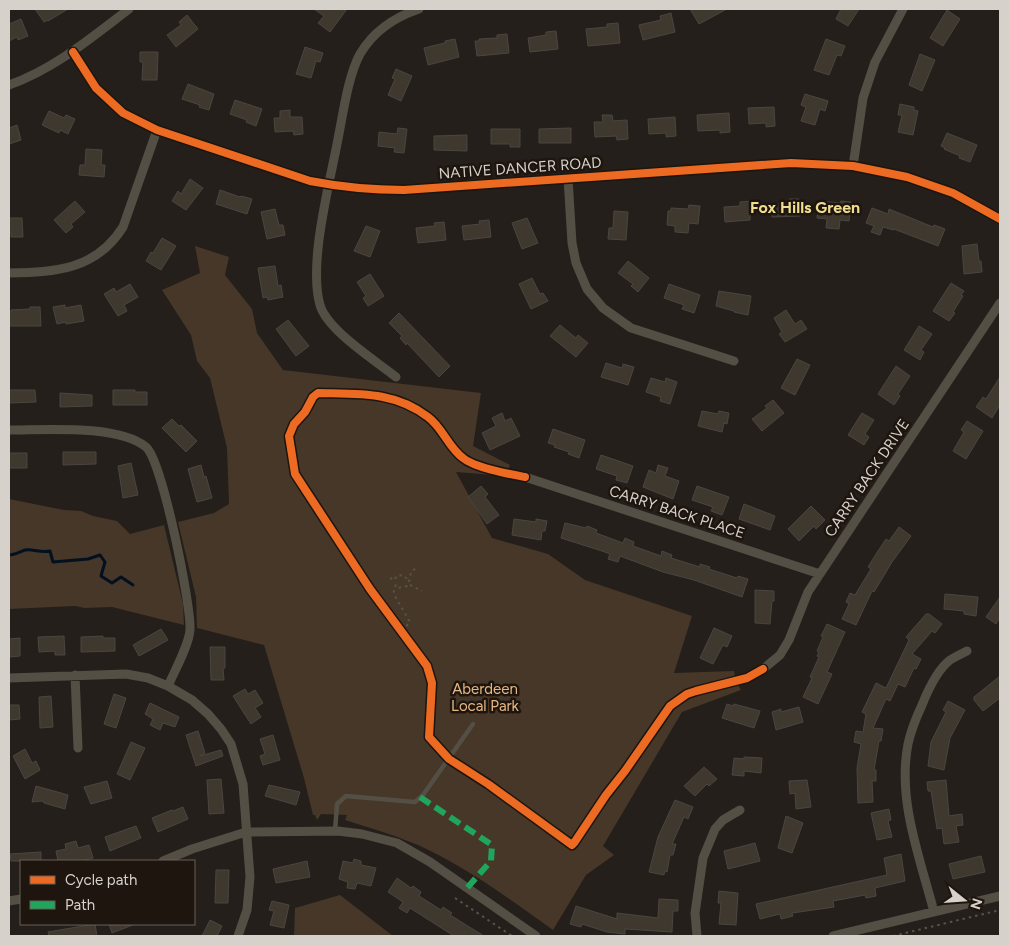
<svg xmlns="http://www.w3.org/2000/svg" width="1009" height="945" font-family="Figtree,sans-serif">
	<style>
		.green { fill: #463729 }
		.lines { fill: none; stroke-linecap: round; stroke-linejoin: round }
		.stream { stroke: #031020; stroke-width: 3 }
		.building { fill: #3f382f; stroke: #494641 }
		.path { stroke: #57524a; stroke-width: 2; stroke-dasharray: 2.5 4; stroke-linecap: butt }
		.lane { stroke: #544f45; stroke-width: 4.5 }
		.street { stroke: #544f45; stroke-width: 9 }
		.quiet { stroke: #20a55d; stroke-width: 6; stroke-dasharray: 12 6; stroke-linecap: butt }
		.cycleway-casing { stroke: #1d150e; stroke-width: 11 }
		.cycleway { stroke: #ed6a23; stroke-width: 8 }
		.labels { text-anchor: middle; stroke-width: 5; stroke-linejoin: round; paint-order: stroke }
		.street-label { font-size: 15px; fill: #d6d1cb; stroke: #1d150e }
		.park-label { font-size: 15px; fill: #e7b783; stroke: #1d150e }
		.neighbourhood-label { font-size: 16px; font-weight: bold; fill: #efde90; stroke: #1d150e }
	</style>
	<rect width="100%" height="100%" fill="#241f1a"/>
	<path class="green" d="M195 246 229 257 225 275 252 309 257 333 283 370 481 393 473 446 510 465 505 476 456 472 492 538 548 554 585 580 692 616 674 673 734 671 736 681 741 690 682 712 603 846 614 855 586 875 553 930C510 899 466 867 418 845 394 835 370 828 345 820L347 815 321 814 317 820 315 815H313L304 778 264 645 197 628 196 597 178 522 214 513 229 504 227 448 210 378 197 361 191 335 162 290 200 273Z
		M9 499 64 510 81 511 93 516 117 521 130 534 164 525 183 604 184 625 112 607 85 608 75 606 9 609Z
		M340 895 393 936H294L295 908Z"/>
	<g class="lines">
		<path class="stream" d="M9 555C15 555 19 552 25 550 34 549 41 553 50 551L53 562 88 559 100 555 105 562 101 576 112 583 121 577 133 585"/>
	</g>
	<path class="building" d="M35 9H68L48 21V20L44 22Z
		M314 9H347L330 32 318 23 324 16Z
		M690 9H727L699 24Z
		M841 9H859L848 26 836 19Z
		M947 10 960 19 943 46 930 38Z
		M671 13 675 32 643 40 639 25 661 20 660 16Z
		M187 15 198 29 176 47 167 35 181 25 179 22Z
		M21 19 28 36 18 40 17 37 9 41V24Z
		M618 23 620 43 588 46 586 29 607 27V24Z
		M556 31 558 49 530 52 528 38 546 35V32Z
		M507 34 509 53 477 56 475 41H479V39L497 38V35Z
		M455 39 459 57 428 65 424 48 445 43V41Z
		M826 39 845 46 841 56 837 55 829 75 814 70Z
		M305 47 323 53 320 62 316 61 311 78 296 74Z
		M140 52H158L157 80H142L143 62H140Z
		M920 54 935 60 922 91 909 85Z
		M396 69 412 76 401 101 388 95 395 79 392 78Z
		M188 84 214 94 209 110 199 107 200 105 182 99Z
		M805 94 828 101 825 111 820 109 815 125 801 121 806 107 801 105Z
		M235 100 262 109 256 126 246 122 247 120 230 114Z
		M900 104 914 107V110L918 111 913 135 898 132 902 115H898Z
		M774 107 775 126 766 127V123L749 124 748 108Z
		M290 110V117H302L303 134 294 135 293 131 275 132 274 118H280V111Z
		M49 111 64 118 66 115 75 119 68 134 60 130 59 133 42 125Z
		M729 113 730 132 720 133V130L698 131 697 115Z
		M602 115H612L613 121 627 120 628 139 617 140 616 136 595 137 594 122H603Z
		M675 117 676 136 666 137V133L649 134 648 119Z
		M17 125 21 140 9 144V128Z
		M398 128 407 129 404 153 394 152 395 148 378 146 379 132 397 134Z
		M571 128V143H539V129Z
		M491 129H520V147H510V144H491Z
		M947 133 977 145 970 162 959 158 960 156 944 149 945 148 941 146Z
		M467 135V151L434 150V136Z
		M86 149 102 150 101 165H105L104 177 79 175 80 165H85Z
		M190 179 203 188 186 210 172 201 178 191 181 194Z
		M220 190 240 197 241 196 252 199 247 214 216 204Z
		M789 199H799L800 216 772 217V204L789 203Z
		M75 201 85 212 71 224 73 227 66 233 54 220Z
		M751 201 750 220 725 222 724 207 740 206V202Z
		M819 201 840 203 841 201 851 202 849 221 840 220 839 229 826 228 827 219 817 218Z
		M689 205 700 206 698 224 689 223 688 233 675 232V226L667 225 668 211H671V208L688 209Z
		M872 208 888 214 889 209 933 227 934 225 945 229 938 246 894 229 893 230 883 227 880 235 871 232 874 226 866 223Z
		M275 209 279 225H283L285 235 267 239 261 212Z
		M614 211 628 212 626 240 608 239 609 228H613Z
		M9 218H22L23 237H11V233H9Z
		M527 218 538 243 522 249 512 223Z
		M489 220 491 237 464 240 462 226 480 224 479 221Z
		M444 222 446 240 418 243 416 228 435 226 434 223Z
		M366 226 380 231 370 257 354 251Z
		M162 238 176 246 161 270 146 261 151 252 153 253Z
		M977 244 979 261H981L982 272 964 274 962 246Z
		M628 261 649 278 638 292 631 286 633 284 618 273Z
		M275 266 278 286 281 285 283 297 268 300 267 297 263 298 258 268Z
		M370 274 384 296 368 306 363 298 366 296 357 282Z
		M532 278 540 294 543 293 548 301 531 309 519 284Z
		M951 283 964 291 961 295 963 296 953 312 955 313 949 321 933 311Z
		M130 284 138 297 124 305 127 311 118 316 104 294 114 288 116 292Z
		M669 284 700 295 694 313 682 309 684 305 664 298Z
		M719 291 751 296 748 315 734 312V311L716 306Z
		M65 305V308L81 305 84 321 66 324V322L57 324 53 307Z
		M30 307H40L41 326H9V312H11V310L30 309Z
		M786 310 795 324 801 320 807 329 785 342 779 334 782 332 774 318Z
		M399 313 450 366 439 377 407 343 406 345 400 338 402 336 389 323Z
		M288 320 309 346 296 356 276 329Z
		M560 325 576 338 578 335 588 343 576 357 550 336Z
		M919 326 932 334 921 350 924 352 920 360 904 350Z
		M797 359 810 365 795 395 781 388Z
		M606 363 622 368 623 364 634 367 628 385 601 377Z
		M896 366 910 376 898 394 900 396 894 405 878 394Z
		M1000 377V405L992 418 976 407 983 397 986 399Z
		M651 378 665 382 666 378 677 382 670 404 660 401 661 397 646 392Z
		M9 390H35L36 402 9 403Z
		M113 390H135V392H147V405H113Z
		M60 393 92 395V406L60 407Z
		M773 400 784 413 762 431 752 419 767 408 765 406Z
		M702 411 718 414 719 411 729 413 727 424 724 423 722 432 698 426Z
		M502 413 505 421 511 418 520 436 490 450 482 433 496 426 492 418Z
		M862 413 874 420 865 434 869 437 864 445 848 435Z
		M172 419 179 426 181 425 197 441 186 452 162 428Z
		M967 421 983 431 966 459 953 451 964 432 961 430Z
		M553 429 585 440 579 458 568 454 569 452 554 447 555 445 548 443Z
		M63 452H96V464L63 465Z
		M9 453H27V468H9Z
		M601 455 633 466 627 483 616 480 617 476 596 469Z
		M131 463 138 495 123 498 118 466Z
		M201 465 204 477 206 476 212 498 197 502 188 469Z
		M658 465 668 468 665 476 679 481 673 499 643 487 649 470 656 473Z
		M481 486 488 494 485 497 499 515 487 524 468 497Z
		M697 486 729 497 722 515 711 511 713 507 692 500Z
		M744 504 775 516 770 530 739 519Z
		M811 506 825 520 816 529 814 526 799 541 788 529Z
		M514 519 536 522V519L547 521 545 531H542L541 540 512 535Z
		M565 523 586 528 587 526 597 530 596 533 623 543 625 538 634 542 633 546 661 556 662 551 672 555 671 558 700 567V564L710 567 709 569 737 578 738 576 748 579 742 597 694 580 663 572 620 556 618 562 608 559 610 554 602 551 561 538Z
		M899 527 911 536 892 562 874 592 872 591 856 625 842 619 849 604 846 602 850 593 855 595 871 569 868 567 878 551 886 539 889 541Z
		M755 590 774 591V601H772L770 624 755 623Z
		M945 594 978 597 976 616 964 614V611L944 609Z
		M1000 597V617L996 624 986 617Z
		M926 614H929L942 624 935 633 932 631 912 654 921 659 916 669 914 668 905 687 898 684 890 701 886 699 873 728 883 729 881 741H879L874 770H876V781H872L873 802 858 803 857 768 861 744 854 742 856 731 863 732 866 714 862 712 876 683 886 688 909 640 906 637Z
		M827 624 845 632 827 672 832 674 818 704 803 697 812 678 810 677 819 657 817 656 819 652 817 651 823 637 821 636Z
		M714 628 732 636 727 647 723 645 713 664 700 658Z
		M161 629 168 640 139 656 133 645Z
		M64 636 65 655H55V651L39 652 38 637Z
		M103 636V638H115V651L81 652V637Z
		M20 638V656L10 657 9 639Z
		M210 647H225V668H223L224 680H211Z
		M1000 676V698L983 711 974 700V697Z
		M245 689 248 694 255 690 263 703 255 708 261 717 251 724 233 696Z
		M114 694 126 698 116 728 104 724Z
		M51 696 53 727 40 728 39 697Z
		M948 701 965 710 950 738 944 770 928 766 931 742 946 712 943 710Z
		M150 703 179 717 175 727 163 723 160 730 150 725 153 719 145 714Z
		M727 704 733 706 734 704 760 711 754 728 722 718Z
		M9 705H19L20 719 9 720Z
		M799 707 803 722 776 730 772 712 781 709V712Z
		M198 731 205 753 200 756 221 750 223 756 196 766 186 735Z
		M273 735 280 760 263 765 260 756 265 754 260 739Z
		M131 742 145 748 130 780 117 774Z
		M25 749 32 763 36 761 40 770 25 779 13 756Z
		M744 757 762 758 761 773 744 771V776L732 775 734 758 744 759Z
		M704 767 717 779 709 786 707 784 695 796 684 786Z
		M221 779 224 813 209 814 207 780Z
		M807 780 811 807 796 809 795 793 790 794 789 781Z
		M946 780 949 816 962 814 963 825 956 826 959 842 944 844 942 828 937 829 931 791H928L927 782Z
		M107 781 112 798 91 804 84 787Z
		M269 785 300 792 296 805 265 796Z
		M36 786 68 795 65 809 44 803 43 801 32 802Z
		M675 800 693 807 688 819 684 817 672 844H676L673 855H670L667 872 665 871 664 875 649 872 658 837Z
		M183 807 188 819 158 832 152 818 172 810 173 811Z
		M889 809 891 820 888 821 892 837 877 840 871 813Z
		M786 816 803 823 792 853 778 848Z
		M136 826 141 838 110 851 105 837Z
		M76 841 78 848 89 845 93 858 81 861H58L56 851 66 849 65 844Z
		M755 843 760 861 728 869 724 851Z
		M41 852V861H11L10 854Z
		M901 854 905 881 875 888 876 896 866 898 865 895 833 901 834 907 792 913 793 916 781 919 780 914 760 919 756 904 887 875 884 858Z
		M981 856 985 872 953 879 949 864Z
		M354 859 361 861V865L376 868 371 886 357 883 355 889 347 888 348 882 339 879 343 861 353 863Z
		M307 861 310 877 276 883 273 869Z
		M216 870H229L228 903H215Z
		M397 878 411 888 413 886 421 892 419 896 441 910 443 907 452 913 450 915 484 936H454L410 908 407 913 399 908 403 902 388 892Z
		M719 891 738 893 736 925 719 924 721 903H718Z
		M659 899 678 900V911H673L672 932 625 929V934L607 932 582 924 581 927 570 924 576 906 617 919V913L658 918Z
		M272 901 289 905 284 928 270 925 274 911 269 910Z
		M210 920 222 926 217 936H202Z
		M95 924 97 936H49L48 932Z
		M109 924H135L112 933Z"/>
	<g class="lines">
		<path class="path" d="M390 578 395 580 396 576 403 575 409 581
			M409 582 411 572 416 568
			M402 631 410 622 396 598 393 589 396 585 398 588 407 586 408 584 422 591
			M455 898 512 936
			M893 936 1000 910"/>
		<path class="lane" d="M335 831 337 804 346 796 415 802 423 795 473 724"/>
		<path class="street" d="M73 52 96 88 123 113 157 130 310 181C341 187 372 190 404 190L791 163 853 166 907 177 953 193 1000 219
			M9 85C54 69 91 38 129 9
			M853 166 863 98 875 62 903 9
			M568 178 572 243 576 263 587 289 603 308 631 328 734 361
			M9 273C56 272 96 270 123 227L157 130
			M396 377C376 361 327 330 320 305 308 263 330 182 338 139 343 114 348 76 360 54 373 32 395 17 419 9
			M9 430C44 430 118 424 146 447 162 460 191 604 190 629 190 643 174 672 168 686
			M525 477 820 574
			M763 669 780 655 789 640 808 592 1000 303
			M75 675 78 748
			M9 678 126 674 148 678 168 686 192 700 208 714 221 729 231 744 243 784 250 877 247 910 238 936
			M163 861 192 849 246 832 338 831 362 834 397 843 430 862 536 936
			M9 901 21 899
			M934 912C920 858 897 800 908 744 911 730 916 718 922 705 928 690 937 670 950 660 955 657 961 654 967 651
			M697 936 695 913 703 858 715 829 723 820 740 810
			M833 936 1000 896"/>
		<path class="quiet" d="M420 797 492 845 491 861 467 888"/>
		<g class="cycleway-casing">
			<path id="cycleway" d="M73 52 96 88 123 113 157 130 310 181C341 187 372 190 404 190L791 163 853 166 907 177 953 193 1000 219
				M525 477C509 474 475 468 463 458 448 447 443 428 428 417 394 391 358 394 318 393L313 397 305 412 294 424 289 436 295 474 370 589 427 666 432 683 429 737 449 759 488 784 572 845 574 843 606 795 625 771 670 706 687 694 696 691 747 678 763 669"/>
		</g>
		<use href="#cycleway" class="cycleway"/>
	</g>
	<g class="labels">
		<g class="street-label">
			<text transform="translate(520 168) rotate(-4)" y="5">NATIVE DANCER ROAD</text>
			<text transform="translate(867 478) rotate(-56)" y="5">CARRY BACK DRIVE</text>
			<text transform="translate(677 512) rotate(18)" y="5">CARRY BACK PLACE</text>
		</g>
		<g class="park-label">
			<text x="485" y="694">Aberdeen<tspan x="485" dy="17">Local Park</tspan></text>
		</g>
		<g class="neighbourhood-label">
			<text x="805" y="213">Fox Hills Green</text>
		</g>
	</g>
	<rect width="1009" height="945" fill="none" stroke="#d6d1cb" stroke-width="20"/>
	<rect x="20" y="860" width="175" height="65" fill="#1d150e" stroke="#67605a"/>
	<rect x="30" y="876" width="25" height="8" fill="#ed6a23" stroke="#67605a"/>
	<text x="65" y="885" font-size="15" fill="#d6d1cb">Cycle path</text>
	<rect x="30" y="901" width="25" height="8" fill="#20a55d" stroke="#67605a"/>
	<text x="65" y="910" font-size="15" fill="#d6d1cb">Path</text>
	<g transform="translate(964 900) rotate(107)" stroke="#1d150e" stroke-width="4" paint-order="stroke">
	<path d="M0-4L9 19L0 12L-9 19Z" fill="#d6d1cb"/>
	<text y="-8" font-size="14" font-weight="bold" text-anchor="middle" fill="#d6d1cb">N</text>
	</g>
</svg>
